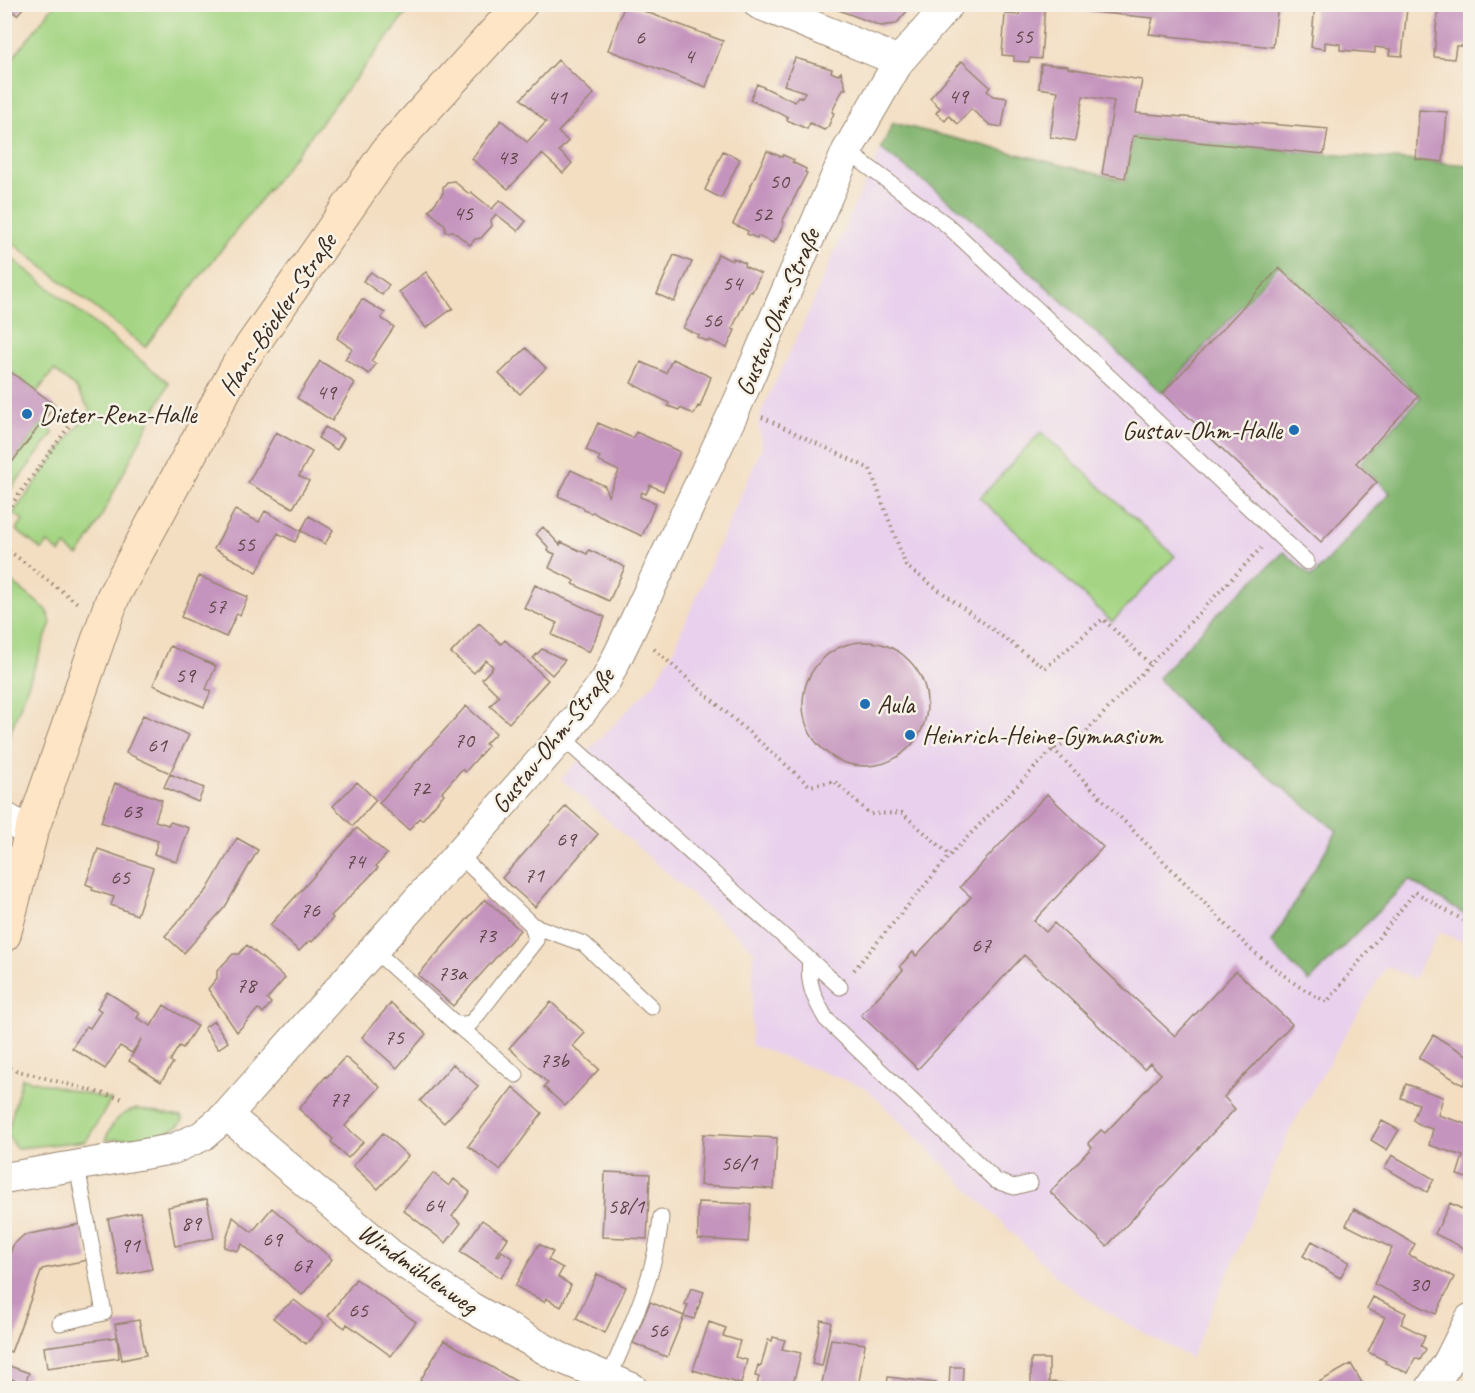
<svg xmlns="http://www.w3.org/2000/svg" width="1475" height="1393" font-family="Caveat,sans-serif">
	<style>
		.built { fill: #e9d1ed }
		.green { fill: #a5d584; stroke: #708051; stroke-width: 1.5 }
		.forest { fill: #84b672; stroke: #607048; stroke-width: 1.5 }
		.building { fill: #c594be }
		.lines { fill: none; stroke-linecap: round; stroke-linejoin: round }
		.service-casing { stroke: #978470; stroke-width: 17 }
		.minor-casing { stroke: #978470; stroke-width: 32 }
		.secondary-casing { stroke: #978470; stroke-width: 35 }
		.path { stroke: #978470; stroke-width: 4; stroke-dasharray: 1.5 4.5; stroke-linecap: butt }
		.service { stroke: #fff; stroke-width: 15 }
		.minor { stroke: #fff; stroke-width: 30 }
		.secondary { stroke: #fde5c5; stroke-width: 33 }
		.poi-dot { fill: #1f6fb2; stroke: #f7f3e8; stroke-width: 2 }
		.labels { text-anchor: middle; stroke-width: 5; stroke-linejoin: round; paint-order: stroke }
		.number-label { font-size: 22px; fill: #5e4446 }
		.street-label { font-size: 26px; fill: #3b2a1e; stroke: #f7f3e8 }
		.poi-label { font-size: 26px; fill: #3b2a1e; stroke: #f7f3e8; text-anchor: start }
	</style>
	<rect width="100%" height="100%" fill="#f7f3e8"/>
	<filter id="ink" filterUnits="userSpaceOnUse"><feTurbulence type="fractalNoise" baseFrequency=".0167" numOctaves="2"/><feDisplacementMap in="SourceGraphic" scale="12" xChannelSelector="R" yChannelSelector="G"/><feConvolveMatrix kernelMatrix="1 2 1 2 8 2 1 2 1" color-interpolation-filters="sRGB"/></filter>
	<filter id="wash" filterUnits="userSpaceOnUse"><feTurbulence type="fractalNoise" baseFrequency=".008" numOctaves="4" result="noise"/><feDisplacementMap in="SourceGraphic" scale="24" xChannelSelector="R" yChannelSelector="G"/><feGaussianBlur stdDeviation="1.35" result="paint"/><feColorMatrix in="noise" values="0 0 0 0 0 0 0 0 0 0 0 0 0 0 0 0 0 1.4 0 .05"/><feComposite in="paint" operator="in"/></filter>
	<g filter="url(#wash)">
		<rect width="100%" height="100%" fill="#f3dec2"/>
		<path class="built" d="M881 149 968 215 1161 393 1279 264 1421 398 1360 463 1390 492 1312 577 1285 552 1191 714 1337 831 1271 943 1308 982 1409 880 1470 918V944L1439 932 1414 979 1386 966 1292 1126 1191 1358 1117 1318 1062 1282 866 1088 751 1045 754 950 561 779 654 683 677 645V641L762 447 758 423 764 405 803 325 854 206Z"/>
		<path class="green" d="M55 4H413V5L145 347 5 237V68Z
			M4 252 169 383 92 535 78 556 65 546 60 553 48 543 42 550 16 530 23 520 13 513 90 410 76 388 54 370 37 392 5 367Z
			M42 422 54 432 5 497V473Z
			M1041 432 1175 556 1112 622 980 498Z
			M13 583 47 610 51 623 5 747V585L9 589Z
			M22 1078 111 1100 86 1141 19 1148 15 1147 7 1134Z
			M137 1109 181 1117 183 1120C172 1139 124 1139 105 1140 112 1123 119 1113 137 1109Z"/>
		<path class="forest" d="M893 123 1126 181 1133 136 1301 152 1470 165V918L1409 880 1309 982 1271 943 1337 831 1191 714 1158 678 1217 614 1284 552 1312 577 1390 493 1360 463 1421 397 1279 265 1162 393 968 215 881 149Z"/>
		<g id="blocks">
			<path class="building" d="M4 4H18L23 8 17 15Z
				M625 4 723 41 706 87 608 50Z
				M913 4 896 24 881 26 825 5Z
				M1019 4H1045L1041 59 1030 58 1029 62 1014 61V56L1002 55 1005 14 1019 15Z
				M1074 4H1278L1273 47 1149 34 1153 18 1073 10Z
				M1315 4H1365L1407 8 1402 56 1389 55 1390 49 1375 47V53L1340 50V44L1325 42V49L1311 47Z
				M1438 4H1470V46H1456L1454 59 1434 57Z
				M795 58 832 69 831 72 838 75 841 72 846 89H843L832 112 834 113 828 127 824 130 810 123 807 129 787 120 788 117 750 100 757 84 795 102 798 96 802 98 805 92 784 85Z
				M558 60 594 94 558 132 568 141 559 151 572 163 563 173 542 154 508 189 472 159 501 120 527 142 546 122 521 99Z
				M962 61 990 87 987 91 993 96 1007 98 1002 127 990 125 971 109 958 124 949 116 945 121 936 113 940 108 930 98Z
				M1041 64 1068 66V68L1142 80 1136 113 1328 129 1324 154 1133 136 1125 178 1102 174 1114 101 1083 96 1075 141 1050 137 1058 91 1039 88Z
				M1419 110 1447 112 1443 162 1416 159Z
				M723 151 740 159 721 198 705 190Z
				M767 151 782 157 783 155 794 160 792 162 806 169 805 172 807 173 782 222 784 223 776 240 774 239 773 243 758 236 757 238 747 234 748 231 733 224Z
				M454 181 469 194 471 192 492 209 500 200 526 221 518 231 496 214 491 220 492 226 481 238 475 239 470 245 453 231 446 232 445 225 429 211 443 193V187L447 182Z
				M718 254 732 261 733 258 745 263 744 266 761 274 752 292 750 291 732 329 735 330 727 348 710 340 709 342 697 337 699 335 683 328 703 292Z
				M674 255 692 262 674 302 657 294Z
				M1279 268 1418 397 1356 463 1377 482 1321 542 1163 393Z
				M371 272 389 285 382 295 363 281Z
				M426 272 453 308 426 328 399 292Z
				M362 299 385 313 381 318 394 327 371 361 376 364 369 374 345 359 352 349 337 338Z
				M526 348 546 368 520 394 499 374Z
				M672 359 711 377 700 407 698 406 694 414 680 408 679 410 668 406 669 403 631 383 641 362 666 373Z
				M320 361 355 383 332 421 297 398Z
				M4 367 55 405 4 473Z
				M598 423 633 438 636 432 680 452 663 491 650 485 646 494 642 492 640 497 656 503 642 536 599 516 593 512 590 513 584 510 583 507 558 496 571 470 605 486 608 496 619 471 598 461 600 457 586 450Z
				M325 427 344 438 337 450 318 438Z
				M276 432 312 452 299 476 309 481 293 508 248 483Z
				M235 510 259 522 265 511 301 531 295 542 278 533 257 572 214 549Z
				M309 516 333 530 325 544 301 531Z
				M543 527 560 545 561 542 587 554 589 550 625 567 609 601 573 584 575 581 549 568 555 554 548 551 549 548 536 534Z
				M199 576 248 597 240 615 237 613 226 637 181 617Z
				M535 585 605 617 589 652 552 635 557 623 524 608Z
				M479 623 501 644 505 640 548 680 509 723 490 706 499 696 482 679 493 667 486 660 474 673 451 653Z
				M803 704a62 62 0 1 1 124 0a62 62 0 1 1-124 0Z
				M170 646 216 666 206 689 211 691 204 707 153 685Z
				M542 649 565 660 552 675 533 658Z
				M466 706 496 733 485 744 488 746 465 772 462 769 442 792 444 794 422 820 419 818 409 830 379 803Z
				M143 715 189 735 170 773 126 753Z
				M170 774 204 788 198 802 164 787Z
				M357 782 376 800 353 826 333 806Z
				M115 783 162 800 155 821 168 825 170 822 189 828 177 862 154 854 158 841 101 822Z
				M1047 794 1103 847 1034 921 1046 932 1054 923 1175 1036 1236 971 1292 1024 1224 1097 1235 1109 1107 1246 1050 1192 1092 1147 1088 1143 1101 1130 1105 1133 1161 1074 1150 1063 1144 1069 1024 955 918 1069 861 1015 903 970 900 966 913 952 916 956 971 897 960 887Z
				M566 806 598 834 535 907 502 878Z
				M357 828 387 854 376 866 378 868 331 916 333 918 312 942 310 940 299 951 270 925Z
				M237 838 258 850 225 907 184 953 165 936 207 890Z
				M98 849 153 868 137 915 111 905 114 897 92 890 93 887 86 884Z
				M485 899 520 930 453 1006 418 975Z
				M247 945 285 978 267 999 271 1003 263 1013 258 1009 237 1032 208 989 217 978V971L233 954H239Z
				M107 992 140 1013 137 1018 151 1026 164 1005 197 1026 183 1048 179 1046 170 1061 173 1063 161 1082 129 1061 142 1038 132 1053 120 1046 105 1069 72 1048 86 1026 90 1028 101 1011 97 1008Z
				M551 1002 585 1033 573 1046 599 1069 565 1106 544 1087 548 1083 509 1048Z
				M391 1003 426 1034 397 1068 362 1037Z
				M214 1021 228 1042 218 1049 204 1028Z
				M1433 1035 1470 1057V1072L1463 1085 1419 1058Z
				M345 1057 380 1087 345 1126 363 1142 348 1158 331 1142 333 1139 299 1109 326 1076 327 1077Z
				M453 1064 478 1086 444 1123 420 1101Z
				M1406 1084 1443 1097 1438 1115 1470 1125V1179L1457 1175 1463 1156 1429 1145 1433 1129 1422 1126 1413 1120 1419 1104 1401 1098Z
				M513 1087 542 1113 500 1170 468 1146Z
				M1382 1121 1399 1130 1387 1150 1371 1140Z
				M383 1133 408 1156 378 1189 353 1166Z
				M703 1134 777 1138 774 1189 700 1185Z
				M1392 1155 1434 1179 1427 1192 1385 1168Z
				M605 1172 650 1174 647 1239 602 1237Z
				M433 1173 449 1186 454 1179 470 1192 452 1216 461 1223 446 1243 403 1210Z
				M207 1199 214 1238 175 1246 168 1207Z
				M698 1202 751 1204 748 1242 698 1239Z
				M1450 1203 1470 1213V1244L1468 1250 1435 1234Z
				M272 1208 332 1259 302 1295 242 1244 238 1251 224 1247 233 1217 252 1232Z
				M1354 1209 1415 1244 1409 1255 1454 1277 1436 1314 1374 1284 1392 1248 1346 1225Z
				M140 1212 152 1269 120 1276 108 1219Z
				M482 1220 508 1238 497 1255 499 1256 502 1251 513 1259 501 1278 460 1252Z
				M81 1224 88 1260 42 1269 11 1352 5 1350V1269L13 1245 24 1235Z
				M1312 1241 1349 1262 1340 1278 1303 1256Z
				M539 1244 553 1252 548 1260 563 1268 558 1277 571 1285 561 1307 546 1298 544 1302 515 1286Z
				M597 1274 626 1287 605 1333 576 1319Z
				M356 1279 416 1322 391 1356 347 1324 345 1328 328 1316Z
				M691 1288 704 1292 694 1319 684 1316 667 1357 633 1343 650 1302 684 1316 688 1305 685 1304Z
				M1373 1297 1406 1313 1401 1324 1425 1336 1421 1346 1426 1349 1420 1360 1415 1358 1408 1373 1385 1363 1386 1361 1368 1352 1385 1317 1367 1309Z
				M294 1300 324 1323 306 1344 273 1318Z
				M139 1320 146 1355 122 1360 115 1324Z
				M821 1320 831 1322 822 1366 812 1364Z
				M709 1322 726 1328 723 1336 740 1341 735 1357 747 1360 741 1384 693 1370Z
				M117 1337 119 1358 47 1368 44 1347Z
				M773 1337 785 1340 782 1349 801 1353 792 1388H756L759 1377 755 1376 758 1365 761 1366 768 1340 772 1341Z
				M831 1339 865 1344 859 1382 872 1384 871 1388H821Z
				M444 1340 521 1384 518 1388H433L420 1381Z
				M1031 1359H1049V1382L1064 1383V1388H1031Z
				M4 1364 29 1373 25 1384 11 1379 8 1388H4Z
				M1351 1364 1365 1388H1323L1319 1382Z
				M950 1367H963L962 1388H949Z
				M888 1377 936 1383 935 1388H887Z
				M1078 1384 1111 1385V1388H1078Z
				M968 1385 1014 1386V1388H968Z"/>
		</g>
	</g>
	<g filter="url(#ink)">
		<use href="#blocks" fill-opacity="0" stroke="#978470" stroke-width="1.5"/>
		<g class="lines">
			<g class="service-casing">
				<path id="service" d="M847 151 947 225 1307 562
					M562 737 840 987
					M458 854 532 925 584 944 651 1007
					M373 949 457 1025 471 1023 536 940 532 925
					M810 960C807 984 814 998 826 1019L996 1181 1014 1187 1030 1183
					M457 1025 516 1075
					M60 1323 104 1313 77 1166
					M609 1378C631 1325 656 1275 661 1217"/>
			</g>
			<g class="minor-casing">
				<path id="minor" d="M759 4 899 61
					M4 817 31 833
					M227 1115 390 1254 472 1308 559 1357 632 1388
					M4 1178 173 1149 202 1136 227 1115 562 737 606 680 631 629 737 405 847 151 899 61 949 4
					M1431 1388 1449 1361 1470 1319"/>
			</g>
			<g class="secondary-casing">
				<path id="secondary" d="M4 935 31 833 113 597 237 367 388 150 521 4"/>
			</g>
			<path class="path" d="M762 417 870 469 906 566 1045 668 1103 619 1151 665
				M4 515 70 425
				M4 547 80 605
				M654 649 810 786 834 781 870 814 902 813 950 855
				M1053 749 1250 949 1298 986 1327 1002 1415 892 1470 924
				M854 970 950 855 1053 749 1083 735 1261 548
				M4 1067 123 1099"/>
			<use href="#service" class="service"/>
			<use href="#minor" class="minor"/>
			<use href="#secondary" class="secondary"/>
		</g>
	</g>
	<g class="poi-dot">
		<circle cx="27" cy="414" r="6"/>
		<circle cx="1294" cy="430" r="6"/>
		<circle cx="865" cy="704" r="6"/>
		<circle cx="910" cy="735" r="6"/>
	</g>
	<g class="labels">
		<g class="number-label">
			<text x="1023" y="43">55</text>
			<text x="640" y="44">6</text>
			<text x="689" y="63">4</text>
			<text x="958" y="103">49</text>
			<text x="557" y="104">41</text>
			<text x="507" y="164">43</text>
			<text x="779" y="188">50</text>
			<text x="463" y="220">45</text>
			<text x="762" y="221">52</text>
			<text x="732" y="290">54</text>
			<text x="712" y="327">56</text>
			<text x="326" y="399">49</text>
			<text x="245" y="551">55</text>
			<text x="216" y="613">57</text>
			<text x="185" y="682">59</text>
			<text x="464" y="747">70</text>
			<text x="157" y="752">61</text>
			<text x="420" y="795">72</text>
			<text x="132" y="818">63</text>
			<text x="566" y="846">69</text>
			<text x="355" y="868">74</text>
			<text x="534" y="882">71</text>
			<text x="120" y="884">65</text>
			<text x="310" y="917">76</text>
			<text x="486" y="942">73</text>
			<text x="981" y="952">67</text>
			<text x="452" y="980">73a</text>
			<text x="246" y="992">78</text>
			<text x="394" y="1044">75</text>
			<text x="554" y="1067">73b</text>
			<text x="339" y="1106">77</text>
			<text x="739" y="1170">56/1</text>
			<text x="434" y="1212">64</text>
			<text x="626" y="1213">58/1</text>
			<text x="191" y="1230">89</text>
			<text x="272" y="1246">69</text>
			<text x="130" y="1252">91</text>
			<text x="302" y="1272">67</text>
			<text x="1419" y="1291">30</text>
			<text x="358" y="1317">65</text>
			<text x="658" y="1337">56</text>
		</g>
		<g class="street-label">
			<text transform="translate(777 312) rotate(-67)" y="9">Gustav-Ohm-Straße</text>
			<text transform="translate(277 314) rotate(-56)" y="9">Hans-Böckler-Straße</text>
			<text transform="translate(552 740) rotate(-51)" y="9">Gustav-Ohm-Straße</text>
			<text transform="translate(418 1268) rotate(35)" y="9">Windmühlenweg</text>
		</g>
		<g class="poi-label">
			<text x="39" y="423">Dieter-Renz-Halle</text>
			<text x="1282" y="439" text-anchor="end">Gustav-Ohm-Halle</text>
			<text x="877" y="713">Aula</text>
			<text x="922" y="744">Heinrich-Heine-Gymnasium</text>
		</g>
	</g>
	<rect width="1475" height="1393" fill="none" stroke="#f7f3e8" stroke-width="24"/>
</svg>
